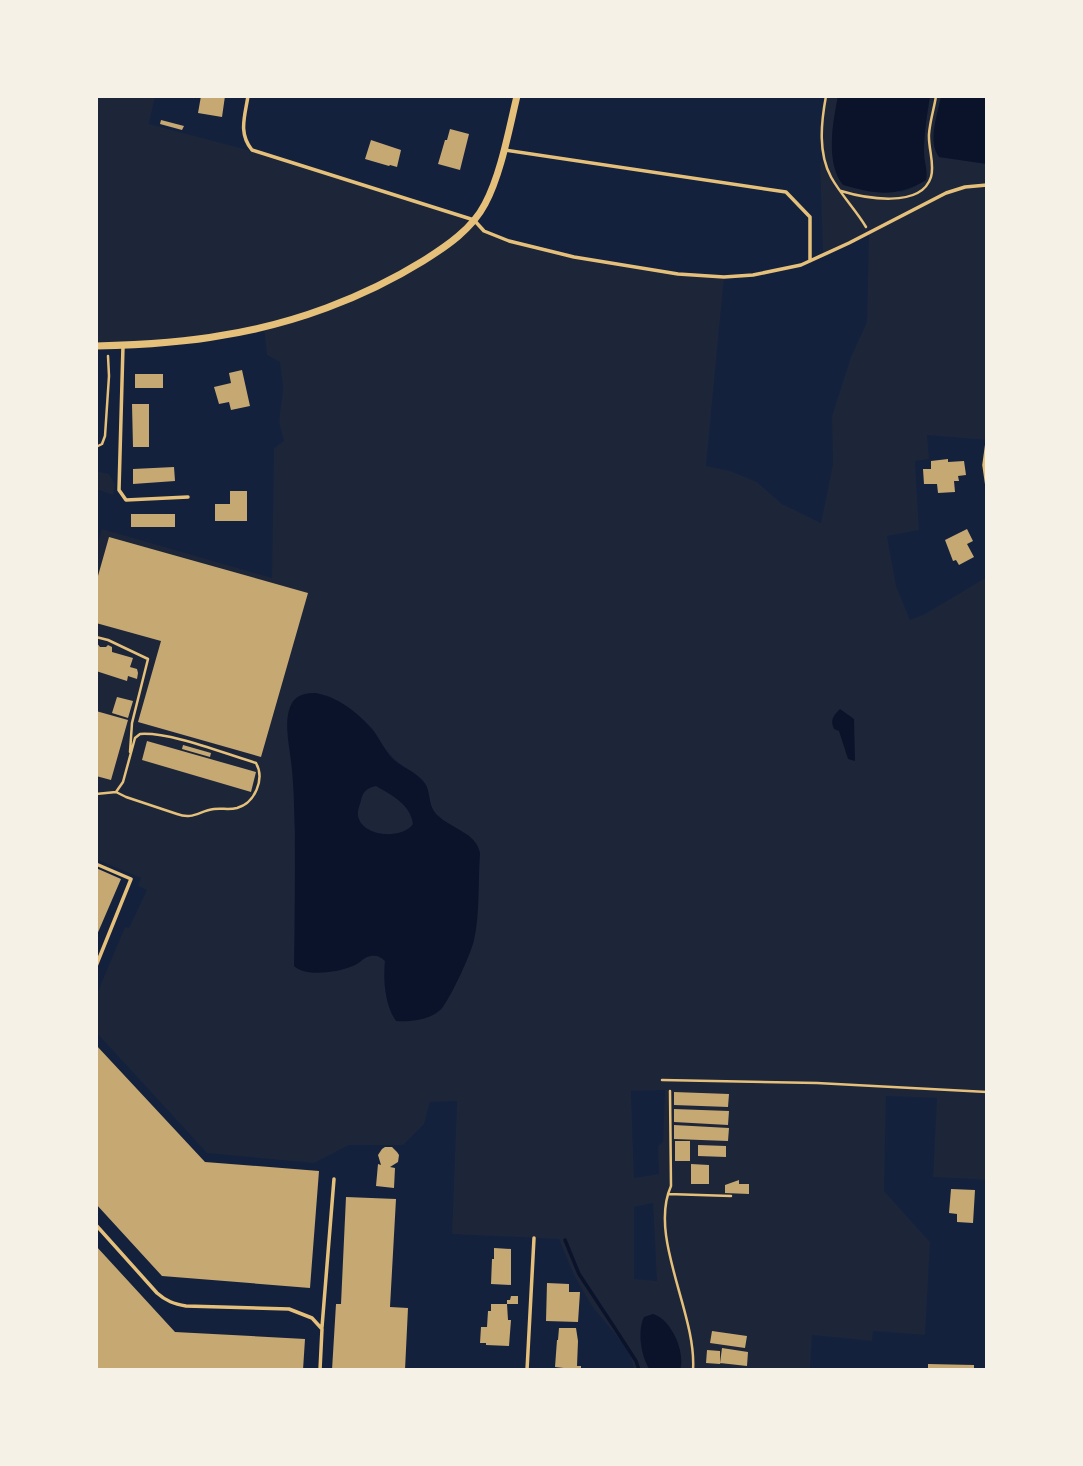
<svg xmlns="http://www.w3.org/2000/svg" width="1083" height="1466" font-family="'Archivo Narrow',sans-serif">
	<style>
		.green { fill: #1d2539; fill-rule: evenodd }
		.water { fill: #0b132b; fill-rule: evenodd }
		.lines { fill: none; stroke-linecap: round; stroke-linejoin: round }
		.stream { stroke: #0b132b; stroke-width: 3.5 }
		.building { fill: #c6a872 }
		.path { stroke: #e5c07b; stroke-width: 2.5 }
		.service { stroke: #e5c07b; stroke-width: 3.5 }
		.minor { stroke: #e5c07b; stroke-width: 7 }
	</style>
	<rect width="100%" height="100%" fill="#14213d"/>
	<path class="green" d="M96 96H155L149 124 259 153 474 220 478 226 495 236 574 257 643 269 724 277 706 466 730 471 757 482 782 504 821 523 833 464 832 416 851 357 867 322 869 233 823 255 820 163 825 159 821 133 826 96H838L832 131 833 146 901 192 912 188 926 180C927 170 924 162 924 152 924 133 927 115 930 96H941L934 134 939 157 987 164V440L927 435 929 459 915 461 919 530 887 536 896 586 910 620 925 614 987 577V1180L933 1177 937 1098 886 1096 884 1191 930 1242 925 1335 873 1331 872 1341 812 1335 810 1370H634C633 1351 611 1330 600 1316 593 1308 587 1298 582 1289 572 1273 566 1256 559 1239L452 1234 457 1101 430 1102 424 1124 403 1145H349L314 1163 207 1153 96 1032V996L125 927 129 928 147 890 138 886 141 878 96 859V547L102 529 272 578 274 448 284 441 279 422 283 388 280 362 267 355 264 327 225 335 96 346ZM327 695 348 707 372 728 381 744 395 760 416 775 427 787 431 806 435 813 444 821 470 837 480 854 474 940 460 974 442 1009 435 1013 418 1020 397 1021C385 1005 383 981 385 961 369 945 361 966 345 968 330 970 310 967 294 966L295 879 294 780 288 730ZM665 1090 663 1142 658 1146 659 1174 634 1178 631 1091ZM653 1203 657 1281 634 1279V1207Z
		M96 471 109 474 115 484 113 495 96 489Z
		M376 786C392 795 410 804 413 824 401 840 362 837 358 816 357 810 360 805 361 800 363 791 367 788 376 786Z"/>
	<path class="water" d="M838 96H930C927 115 924 133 924 152 924 163 928 170 926 180 897 198 874 194 843 185 825 163 833 122 838 96Z
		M941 96H987V164L939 157C927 141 938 114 941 96Z
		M316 693C337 697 356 711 370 727 379 736 383 748 392 758 402 768 418 772 426 785 431 795 428 806 437 815 450 828 477 833 480 853 478 880 480 915 474 940 471 954 451 997 442 1008 432 1020 410 1022 396 1021 385 1005 383 981 385 961 381 957 377 955 371 956 364 957 362 961 357 964 343 972 306 978 294 966 295 921 295 876 295 831 294 808 294 785 291 761 289 744 283 719 292 703 297 694 307 693 316 693ZM376 786C392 795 411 805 413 824 402 840 362 837 358 816 357 810 360 805 361 800 363 791 367 788 376 786Z
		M840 709 854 719 855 761 848 759 839 731 834 729C830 720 833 716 840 709Z
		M653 1314C671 1319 686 1352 680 1370H650C641 1357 637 1331 644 1317Z"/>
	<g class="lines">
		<path class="stream" d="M565 1240 579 1274 614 1327 636 1361 639 1370"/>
	</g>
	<path class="building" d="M201 96H225L222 117 198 113Z
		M161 120 184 126 182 130 160 124Z
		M450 129 469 134 460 170 438 164 445 140H447Z
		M371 140 401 150 397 167 390 165 389 166 365 159Z
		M242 370 250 406 231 410 229 402 219 404 214 387 231 383 229 373Z
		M135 374H163V388H135Z
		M132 404H149V447H133Z
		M948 459V462L964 461 966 475 958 476 959 481H954L955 492 938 493 937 484H924L923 469H931V461Z
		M174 467 175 481 133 484V469Z
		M230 491H247V521H215V504H230Z
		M131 514H175V527H131Z
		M967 529 973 541 967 544 974 557 959 565 956 560 953 561 945 540Z
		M109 537 308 593 261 757 138 722 161 641 96 623V583Z
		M96 642 100 647H106L108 645 112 647V652L133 658 130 667 137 669 138 673 137 679 128 676 127 681 96 671Z
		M117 697 133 701 128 718 112 713Z
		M96 711 128 720 111 780 96 776Z
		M147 741 256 772 251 792 142 760Z
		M183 745 211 753 210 757 182 749Z
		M96 868 121 879 96 937Z
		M96 1045 205 1162 319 1171 310 1288 162 1276 96 1204Z
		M674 1092 729 1094 728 1107 674 1105Z
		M674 1109 729 1111 728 1125 674 1122Z
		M674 1125 729 1128 728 1141 674 1139Z
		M675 1141H690V1161H675Z
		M698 1145 726 1146V1157L698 1156Z
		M385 1147H392L397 1152 399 1155 398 1162 390 1167 395 1168 394 1188 376 1186 378 1164 381 1165 378 1155 382 1149Z
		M691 1164 709 1165V1184H691Z
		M739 1180V1184H749V1194L725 1193V1185Z
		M951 1189 975 1190 973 1223 957 1222V1214L949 1213Z
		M346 1197 396 1199 390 1307 408 1308 405 1370H332L336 1304H341Z
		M96 1246 175 1332 305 1339 303 1370H96Z
		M494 1248 511 1249V1285L491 1284 492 1259H494Z
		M547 1283 569 1284V1292H580L578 1322 546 1321Z
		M511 1296H518V1304H507V1300H510Z
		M491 1304H507L508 1320H511L509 1346 486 1345V1343H480L481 1327H487L488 1311H491Z
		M559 1328H576L578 1341 577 1366H581V1370L555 1367 557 1340H558Z
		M712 1331 747 1336 745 1348 710 1343Z
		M722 1348 748 1352 747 1366 720 1363Z
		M707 1350 720 1351V1364L706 1363Z
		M928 1364 974 1365V1370H928Z"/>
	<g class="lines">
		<path class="path" d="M826 96C821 123 818 153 831 177 841 195 856 210 866 227
			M841 191C864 198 921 209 931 177 935 164 928 148 929 134 930 121 934 109 936 96
			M96 447 102 444 105 436 109 376 108 356
			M96 637 108 640 148 659 132 723 130 752
			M96 794 116 792 126 797 177 814C193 820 199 811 214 809 222 808 229 810 237 808 255 803 265 779 256 763L250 761C220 752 170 732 140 734L135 738 123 782 116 792
			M662 1080 817 1083 987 1092
			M670 1091 671 1186C648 1237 697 1314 693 1370
			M668 1194 731 1196"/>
		<path class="service" d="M248 96C245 116 238 133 252 150L474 220 484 231 509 241 574 257 678 274 724 277 753 275 801 265 849 243 946 193 965 187 987 185
			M505 150 786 192 810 217V261
			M123 346 119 490 126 500 188 497
			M987 443 984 465 987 486
			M96 864 131 879 96 966
			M96 1225 157 1293C166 1301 174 1304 186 1306L289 1309 312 1318 322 1329 320 1370
			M322 1327 334 1179
			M527 1370 534 1238"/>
		<path class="minor" d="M96 346C139 345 182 343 224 335 293 324 363 298 423 261 447 246 472 229 485 204 501 174 509 129 517 96"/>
	</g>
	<rect width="1083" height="1466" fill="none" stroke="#f6f1e7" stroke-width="196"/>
</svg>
